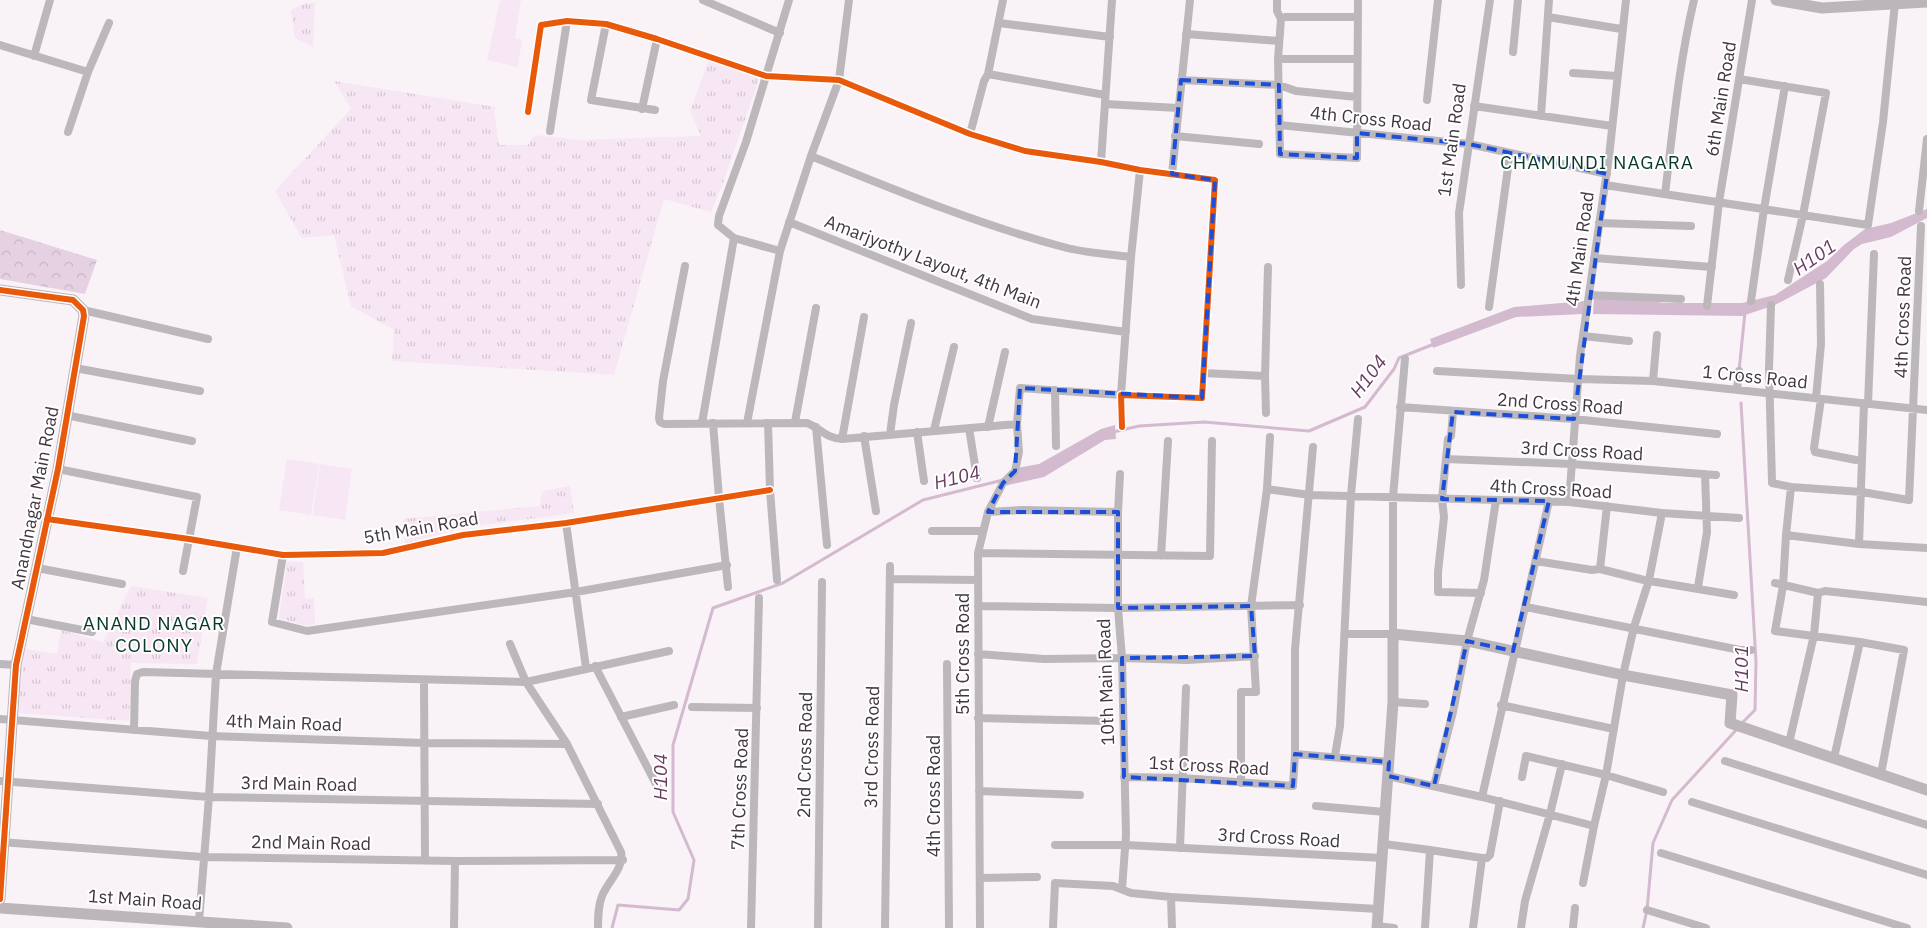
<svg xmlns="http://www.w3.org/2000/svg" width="1927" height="928" font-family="'IBM Plex Sans',sans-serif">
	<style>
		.grass { fill: url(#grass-tufts) }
		.forest { fill: url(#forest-crowns) }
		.pitch { fill: #f7e6f4 }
		.water { fill: #d3bace }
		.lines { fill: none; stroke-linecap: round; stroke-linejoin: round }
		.stream { stroke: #d3bace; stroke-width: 3 }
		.street { stroke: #bcb7bb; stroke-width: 8 }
		.secondary { stroke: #bcb6bb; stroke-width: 11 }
		.cycleway-casing { stroke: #fff; stroke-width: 9 }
		.cycleway { stroke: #e8590c; stroke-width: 6 }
		.marked { fill: none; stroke: #1d4ed8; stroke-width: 4; stroke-dasharray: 10 6; stroke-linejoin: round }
		.labels { text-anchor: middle; stroke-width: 4; stroke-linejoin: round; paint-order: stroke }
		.street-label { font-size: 18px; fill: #423740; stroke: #fff }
		.neighbourhood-label { font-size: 19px; letter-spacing: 1px; fill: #093a28; stroke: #fff }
		.water-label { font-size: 19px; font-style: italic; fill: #6a3c63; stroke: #fff }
	</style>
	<defs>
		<pattern id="grass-tufts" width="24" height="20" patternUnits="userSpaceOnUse" patternTransform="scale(1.25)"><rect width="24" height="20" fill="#f7e6f4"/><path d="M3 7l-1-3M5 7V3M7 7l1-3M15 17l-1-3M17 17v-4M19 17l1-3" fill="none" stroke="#d5c6d2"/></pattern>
		<pattern id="forest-crowns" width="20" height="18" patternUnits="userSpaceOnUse" patternTransform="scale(1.25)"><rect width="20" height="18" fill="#e6d1e3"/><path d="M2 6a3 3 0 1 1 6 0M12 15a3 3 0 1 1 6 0" fill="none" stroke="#c6b4c4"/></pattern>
	</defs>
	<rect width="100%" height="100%" fill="#f9f3f8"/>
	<path class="grass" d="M306 3H315L313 47 295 38 291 10Z
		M709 60 759 79 723 183 711 212 664 199 614 375 392 361 394 330 351 306 334 235 302 238 275 191 351 109 334 81 496 107 494 112 499 145H528L535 135 577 140 701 136 690 111Z
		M570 486 574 513 462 528 405 544 403 519 540 506 542 491Z
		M287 562H303L305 599 314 598 315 624 307 626 279 618Z
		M131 586 208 598 197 664 131 663 129 721 17 713 22 665 25 649 57 654 61 630 103 642Z"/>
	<path class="forest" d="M0 230 97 260 85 294 0 279Z"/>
	<path class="pitch" d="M500 0H521L515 38 522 40 518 67 487 60Z
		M287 459 319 464 311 515 279 510Z
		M320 464 352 469 345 520 313 515Z"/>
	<path class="water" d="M1927 209V218L1891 237 1862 244 1854 249 1826 278 1775 305 1742 316 1593 314 1594 298 1635 299 1664 303H1742L1775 295 1827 261 1844 245 1865 229 1891 223Z
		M1584 301 1583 314 1516 317 1433 348 1430 339 1514 307Z
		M1115 425 1116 439 1105 440 1044 477 1004 486 1017 468 1039 464 1101 429Z"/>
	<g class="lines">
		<path class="stream" d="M1739 371 1745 312
			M1741 403 1756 662 1755 710 1741 724
			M1113 432 1139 426 1204 422 1309 431 1365 407 1394 369 1399 358 1434 344
			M612 928 618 905 679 910 688 899 694 860 673 812V745L713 608 783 583 923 500 1003 480
			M1643 928 1647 910 1653 843 1672 800 1737 729"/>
		<path class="street" d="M703 0 780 33
			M1277 0V11L1281 19 1278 59 1280 154 1357 158 1358 0
			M1548 17 1621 29
			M1281 19 1285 17H1358
			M999 23 1110 37
			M606 24 591 100 655 110
			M1186 34 1279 41
			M0 45 88 72
			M1513 52 1518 0
			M34 56 50 0
			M1278 59H1357
			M1573 73 1617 76
			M988 74 1105 95
			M1739 79 1826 93 1803 215 1788 280
			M1181 80 1279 85 1296 91 1357 97
			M1427 100 1438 0
			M1105 104 1178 108
			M1474 106 1612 126
			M642 109 657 39
			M528 112 541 25 567 21 606 24 657 39 766 76 839 80 970 134 1025 151 1101 162 1140 170 1215 180 1202 398 1121 395 1122 427
			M1541 116 1549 0
			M1279 125 1469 144 1607 174
			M550 131 567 21
			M68 132 88 72 109 23
			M970 134 984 81 988 74 1003 0
			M1175 136 1259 144
			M811 156C895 190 979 225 1067 248 1087 253 1110 254 1131 257
			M1101 162 1112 0
			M1172 174 1190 0
			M1605 185 1868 225 1883 122 1895 3
			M1665 194C1673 129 1679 63 1694 0
			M1919 211 1927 139
			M789 222 1032 319 1126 332
			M1599 223 1691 226
			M780 251 734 238 718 225 719 216 746 142 789 0
			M1594 258 1712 267
			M685 266 663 381 659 418 660 422 664 424 807 423C822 429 825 438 842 439L1017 424
			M1461 285 1459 213 1490 0
			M1589 295 1681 299
			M1751 301 1764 209 1785 86
			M1771 305 1769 369 1772 483 1791 487 1862 492 1909 500 1921 226
			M1707 306 1719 202 1752 0
			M1489 307 1510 153
			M83 310 208 339
			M1583 336 1629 341
			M75 368 200 391
			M1437 371 1579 379 1653 381 1927 410
			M1203 373 1265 376
			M1653 381 1657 335
			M1055 390 1056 446
			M1737 390 1739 371
			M1816 398 1821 344 1820 284
			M1821 399 1814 448 1815 452 1856 460
			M1868 404 1874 254
			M1400 407 1574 419 1717 434
			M1453 412 1451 436 1448 439 1442 499 1444 517 1438 572V592L1481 593
			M1266 413 1265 376 1268 267
			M66 415 192 441
			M795 422 816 308
			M702 423 734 238
			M713 423 719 498 728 587
			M747 423 780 251 811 156 839 80 849 0
			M768 423 770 490 777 580
			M816 427 827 545
			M988 427 1005 352
			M969 428 977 478
			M934 430 954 347
			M917 432 924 481
			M890 434 894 405 911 323
			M864 436 876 511
			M842 439 864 317
			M1446 459 1571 464 1716 475
			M58 469 197 497 183 571
			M1120 474 1118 512V608L1122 658 1126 835 1122 889
			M1791 487 1786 535 1859 544 1927 548
			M1267 489 1310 495 1569 502 1662 513 1739 518
			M1569 502 1580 356 1609 157 1626 0
			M988 512 1022 510 1118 512
			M47 519 189 539 283 555 383 553 463 535 566 523 770 490
			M566 523 586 668
			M932 531H983
			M1786 535 1783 586 1775 631 1860 642 1834 758
			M1859 544 1864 403
			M978 553 1210 556 1212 441
			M283 555 272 622 307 631 576 592 727 565
			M1161 556 1168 441
			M1536 561 1592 570 1600 569 1644 580 1734 595
			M37 568 122 584
			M1600 569 1607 506
			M890 579 978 580
			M1775 583 1818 593 1825 591 1927 602
			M1698 587 1707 532 1705 474
			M978 606 1118 608 1300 605
			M1526 607 1740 650H1751
			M26 619 92 632
			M1345 634H1393V497L1405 359
			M1860 642 1904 650 1881 774
			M510 644 526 682 669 651
			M978 654 1044 659 1122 658 1187 660 1255 656
			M0 664 16 665
			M947 664 949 928
			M595 666 658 788
			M424 680 425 860
			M1393 702 1425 704
			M1501 705 1614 729
			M692 707 757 708
			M621 717 674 705
			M978 718 1108 721
			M0 719 211 736 425 743 567 744
			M134 730 135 681 137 674 143 672 526 682 567 744 621 852C624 869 608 881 602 896 598 906 598 917 598 928
			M1789 743 1814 635 1818 593
			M1295 754 1389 762
			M1335 756 1340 726 1351 495 1358 419
			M1725 761 1927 825
			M1388 776 1482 797 1549 501
			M1124 777 1182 778 1293 786 1295 754V649L1313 447
			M1522 777 1526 756 1606 775 1663 792
			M0 781 209 797 598 804
			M1241 783V692H1256L1251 606 1267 489 1270 437
			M1434 786 1453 712 1467 641 1484 580 1496 500
			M979 791 1080 795
			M1482 797 1594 826 1606 775 1623 675 1634 627 1649 580 1662 513
			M1692 802 1927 875
			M1316 806 1385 812
			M0 842 203 857 455 861 623 860
			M1384 844 1430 850 1425 928
			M1055 845H1126L1383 858
			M1180 848 1186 688
			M1430 850 1482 858 1473 928
			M1661 853 1907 928
			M1482 858H1487L1490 855 1500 801
			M980 878 1037 877
			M1583 883 1594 826
			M1171 897 1172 928
			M1647 910 1706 928
			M199 921 209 797 216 674 237 547
			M1377 926 1394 928
			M454 928 455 861
			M751 928 759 598
			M818 928 822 582
			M885 928 890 566
			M980 928 978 553 988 512 1003 483 1015 471 1019 452 1017 424 1020 388 1121 395 1131 257 1140 170
			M1053 928 1055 883 1113 886 1131 893 1171 897 1378 909
			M1521 928 1525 901 1550 814 1562 764
			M1573 928 1575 908"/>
		<path class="secondary" d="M1776 0 1822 8 1927 2
			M0 290 73 300 83 310 84 316 58 469 16 665 0 899
			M0 908 287 928
			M1377 928 1393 702V634L1467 641 1623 675 1732 695 1730 723 1927 790"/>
		<g class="cycleway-casing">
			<path id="cycleway" d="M528 112 541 25 567 21 606 24 657 39 766 76 839 80 970 134 1025 151 1101 162 1140 170 1215 180 1202 398 1121 395 1122 427
				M0 290 73 300 83 310 84 316 58 469 16 665 0 899
				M47 519 189 539 283 555 383 553 463 535 566 523 770 490"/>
		</g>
		<use href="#cycleway" class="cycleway"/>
	</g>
	<path class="marked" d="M1181 80 1279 85 1280 154 1357 158V133L1469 144 1607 174 1574 419 1453 412 1442 499 1549 501 1513 651 1467 641 1434 786 1388 776 1389 762 1295 754 1293 786 1124 777 1122 658 1255 656 1251 606 1118 608V512H988L1003 483 1015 471 1020 388 1202 398 1215 180 1172 174Z"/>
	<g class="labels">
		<g class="street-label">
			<text transform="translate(1721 99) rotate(-81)" y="6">6th Main Road</text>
			<text transform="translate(1371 119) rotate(6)" y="6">4th Cross Road</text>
			<text transform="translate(1452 140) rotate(-82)" y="6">1st Main Road</text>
			<text transform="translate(1580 249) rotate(-82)" y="6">4th Main Road</text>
			<text transform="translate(933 262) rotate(21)" y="6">Amarjyothy Layout, 4th Main</text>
			<text transform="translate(1903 317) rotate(-88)" y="6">4th Cross Road</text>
			<text transform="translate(1755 377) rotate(6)" y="6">1 Cross Road</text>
			<text transform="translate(1560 404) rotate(4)" y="6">2nd Cross Road</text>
			<text transform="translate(1582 451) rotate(3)" y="6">3rd Cross Road</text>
			<text transform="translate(1551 489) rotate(3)" y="6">4th Cross Road</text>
			<text transform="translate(35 498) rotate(-79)" y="6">Anandnagar Main Road</text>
			<text transform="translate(421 528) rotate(-10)" y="6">5th Main Road</text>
			<text transform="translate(963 654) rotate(-90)" y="6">5th Cross Road</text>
			<text transform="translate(1106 682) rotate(-92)" y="6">10th Main Road</text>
			<text transform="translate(284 723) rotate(2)" y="6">4th Main Road</text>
			<text transform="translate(872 747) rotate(-89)" y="6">3rd Cross Road</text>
			<text transform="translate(805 755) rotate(-89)" y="6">2nd Cross Road</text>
			<text transform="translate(1209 766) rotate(3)" y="6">1st Cross Road</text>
			<text transform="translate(299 784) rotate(1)" y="6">3rd Main Road</text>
			<text transform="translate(740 789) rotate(-88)" y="6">7th Cross Road</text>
			<text transform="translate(934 796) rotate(-90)" y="6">4th Cross Road</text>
			<text transform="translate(1279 838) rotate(3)" y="6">3rd Cross Road</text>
			<text transform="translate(311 843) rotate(1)" y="6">2nd Main Road</text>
			<text transform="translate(145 900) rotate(4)" y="6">1st Main Road</text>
		</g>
		<g class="neighbourhood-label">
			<text x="1597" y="169">CHAMUNDI NAGARA</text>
			<text x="154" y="630">ANAND NAGAR<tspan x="154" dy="22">COLONY</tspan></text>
		</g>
		<g class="water-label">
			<text transform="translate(1814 257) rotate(-35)" y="7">H101</text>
			<text transform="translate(1368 376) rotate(-53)" y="7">H104</text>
			<text transform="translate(957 477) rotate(-14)" y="7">H104</text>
			<text transform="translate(1741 669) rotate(-90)" y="7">H101</text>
			<text transform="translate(660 777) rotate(-90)" y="7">H104</text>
		</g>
	</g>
</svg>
